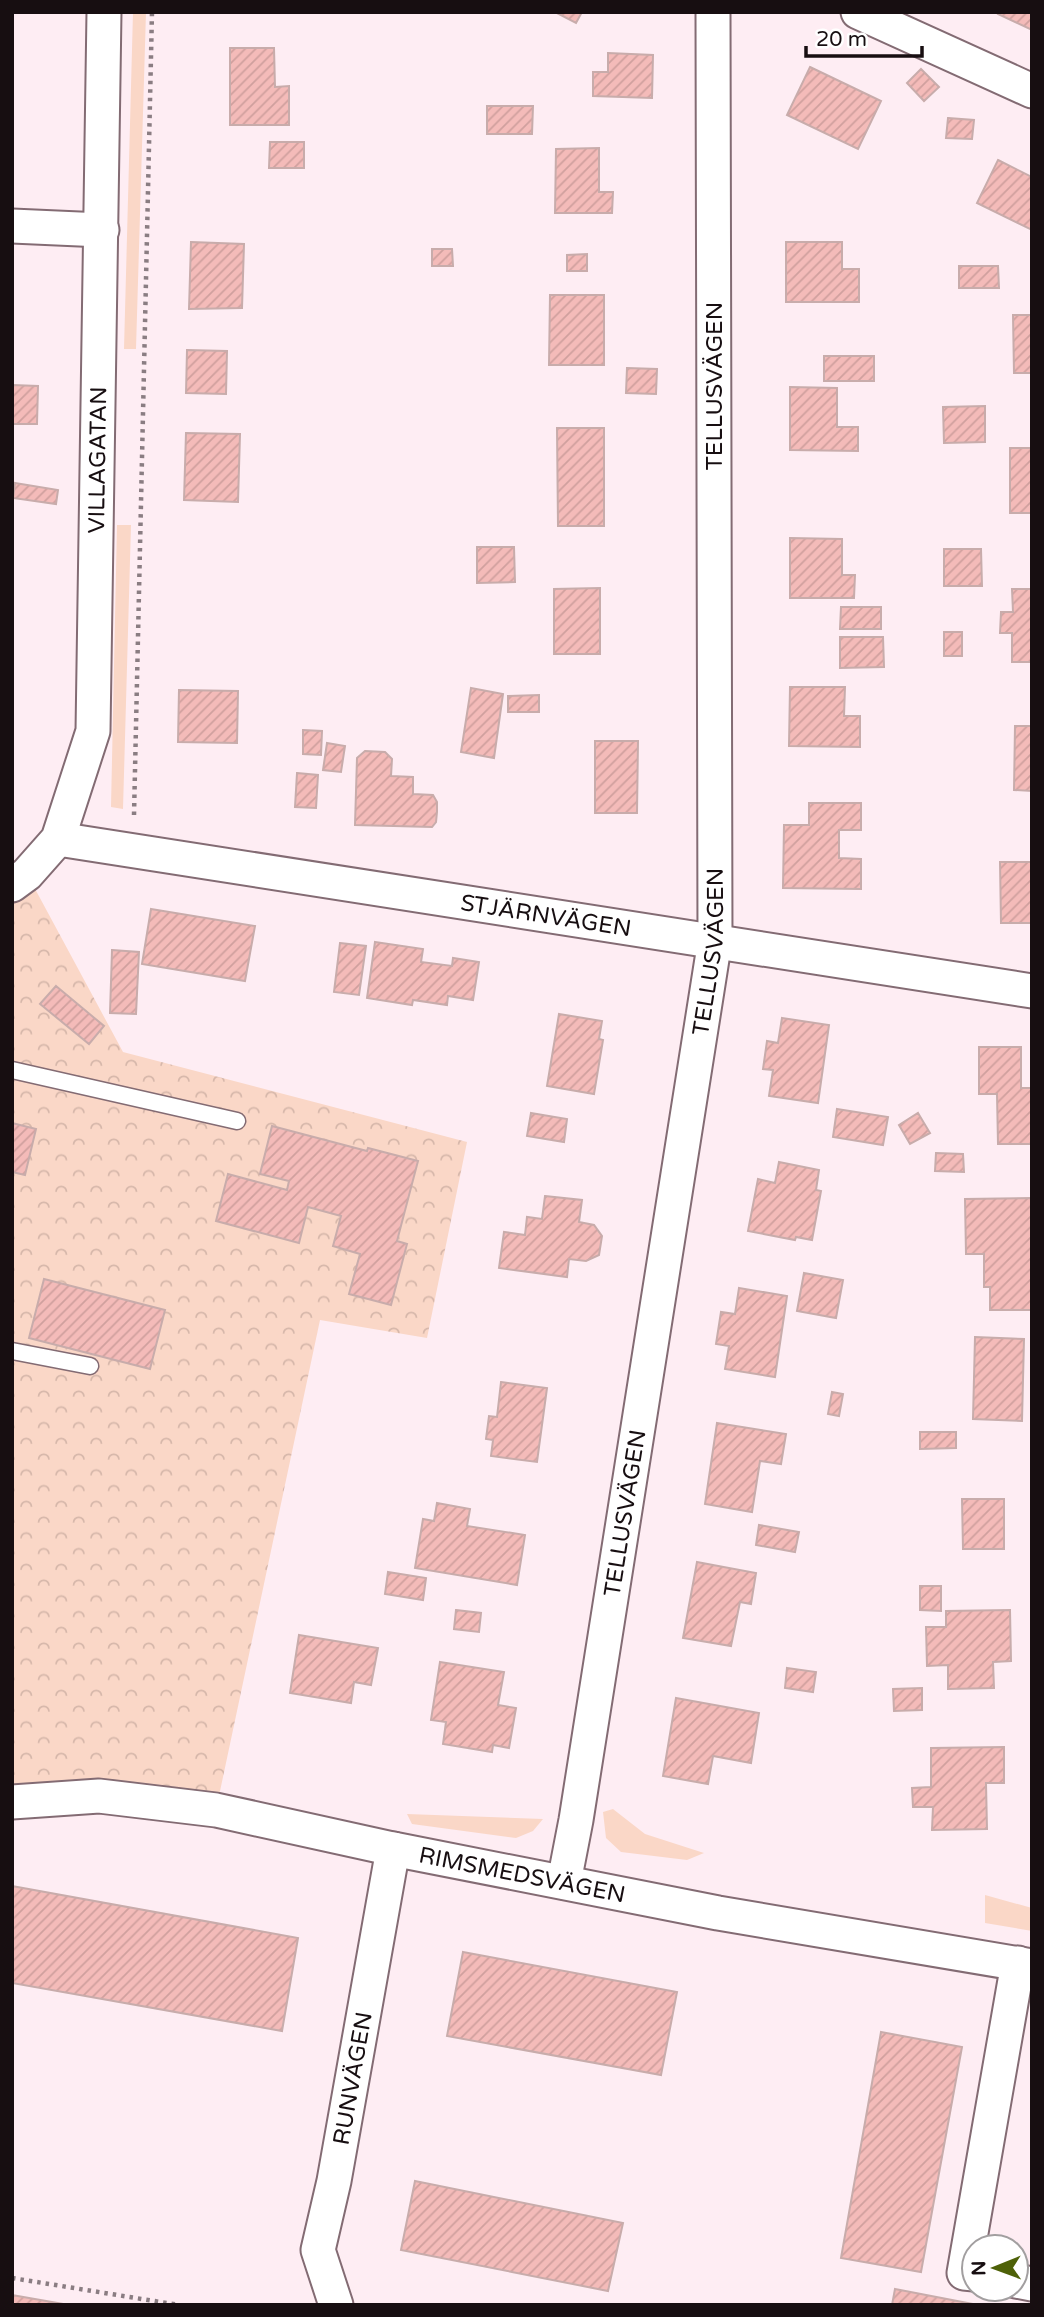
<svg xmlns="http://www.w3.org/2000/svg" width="1044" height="2317" font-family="'Varela Round',sans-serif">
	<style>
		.grass { fill: #fad7c7 }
		.park { fill: url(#park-crowns) }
		.building { fill: url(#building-hatch); stroke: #c8acab; stroke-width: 2 }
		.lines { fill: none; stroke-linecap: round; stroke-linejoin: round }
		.lane-casing { stroke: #836b73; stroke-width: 19 }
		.street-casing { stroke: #836b73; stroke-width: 37 }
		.path { stroke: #8a7d82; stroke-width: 4.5; stroke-dasharray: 3.5 5; stroke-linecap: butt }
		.lane { stroke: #fff; stroke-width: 16 }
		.street { stroke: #fff; stroke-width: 33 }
		.labels { text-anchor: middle; stroke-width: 6; stroke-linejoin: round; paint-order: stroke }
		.street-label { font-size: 23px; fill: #170e11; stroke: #fff }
	</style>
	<defs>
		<pattern id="park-crowns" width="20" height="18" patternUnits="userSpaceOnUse" patternTransform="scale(1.75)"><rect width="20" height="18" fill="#fad7c7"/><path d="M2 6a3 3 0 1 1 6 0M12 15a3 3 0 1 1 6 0" fill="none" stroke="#d6b7aa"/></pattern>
		<pattern id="building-hatch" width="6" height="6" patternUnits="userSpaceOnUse" patternTransform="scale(1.75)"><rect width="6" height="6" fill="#f4bbb9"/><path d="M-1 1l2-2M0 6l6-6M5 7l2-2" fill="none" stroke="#d0a09e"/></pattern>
	</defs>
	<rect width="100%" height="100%" fill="#feedf3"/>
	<path class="grass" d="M133 12H146L136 349H124Z
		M117 525H131L123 809 111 807Z
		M613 1809 645 1834 704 1853 687 1860 621 1852 606 1838 603 1812Z
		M407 1814 543 1819 533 1831 516 1838 412 1824Z
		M985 1895 1032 1908V1931L985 1923Z"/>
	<path class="park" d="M27 874 123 1052 467 1142 427 1338 320 1320 216 1810 12 1802V885Z"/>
	<path class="building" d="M555 12H582L576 23Z
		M999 12H1032V30L998 14Z
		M230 48H274L275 87 289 86V125H230Z
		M608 53 653 55 652 98 593 96V72H608Z
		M810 67 881 101 858 149 787 115Z
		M921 69 939 87 924 101 907 83Z
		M487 106H533L532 134H487Z
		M948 118 974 120 972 139 946 138Z
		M270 142H304V168H269Z
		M599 148V192H613L612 213H555L556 149Z
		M998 160 1032 177V230L977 203Z
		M191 242 244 244 242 308 189 309Z
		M786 242H842V269H859V302H786Z
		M432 249H452L453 266H432Z
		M587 254V271H567V255Z
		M959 266H998L999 288H959Z
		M550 295H604V365H549Z
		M1013 315H1032V373H1014Z
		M187 350 227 351 226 394 186 393Z
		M824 356H874V381H824Z
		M627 368 657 369 656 394 626 393Z
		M12 385 38 386 37 424H12Z
		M790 387 837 388V427H858V451L790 450Z
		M985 406V442L944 443 943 407Z
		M557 428H604V526H558Z
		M186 433 240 434 238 502 184 500Z
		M1010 448H1032V513H1010Z
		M15 483 58 490 56 504 13 498Z
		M790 538 842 539V575H855L854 598H790Z
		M477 547H514L515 582 477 583Z
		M944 549H981L982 586H944Z
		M600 588V654H554V589Z
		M1012 589H1032V662H1012V633H1000L1001 612H1013Z
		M841 607H881V629H840Z
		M944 632H962V656H944Z
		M840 637H883L884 667 840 668Z
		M790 687H845L844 716H860V747L789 746Z
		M471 688 503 694 494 758 461 752Z
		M179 690 238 691 237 743 178 742Z
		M539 695V712H508V696Z
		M1015 726H1032V791L1014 790Z
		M303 730 322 731 321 755 303 754Z
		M595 741H638L637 813H595Z
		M327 743 345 746 341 772 323 770Z
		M365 751 385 752 392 759 391 776 413 777V794L433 795 437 802V812L436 822 432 827 355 825 357 758Z
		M297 773 318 775 316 808 295 807Z
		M809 803H861V830H839V858L861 859V889L783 888 784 825H809Z
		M1000 862H1032V923H1001Z
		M151 909 255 926 245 981 142 964Z
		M375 942 423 949 421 962 452 966 453 958 479 962 473 1000 448 996 447 1005 413 1000 412 1005 367 998Z
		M340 943 366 946 359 995 334 992Z
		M112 950 139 952 136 1014 110 1013Z
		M56 986 104 1026 89 1044 40 1004Z
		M559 1014 602 1021 599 1039 603 1040 594 1094 547 1086Z
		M782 1018 829 1025 818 1103 769 1096 773 1070 763 1069 767 1041 778 1043Z
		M979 1047H1021V1088H1032V1144H998L997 1094H979Z
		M837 1109 888 1117 883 1145 833 1137Z
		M531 1113 567 1119 564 1142 527 1136Z
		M918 1113 930 1133 910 1144 899 1125Z
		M12 1123 36 1129 25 1175 12 1172Z
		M272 1126 367 1151 368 1148 418 1161 397 1241 407 1244 391 1305 349 1294 360 1254 333 1246 341 1216 308 1207 299 1243 216 1221 228 1174 287 1190 289 1181 260 1174Z
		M936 1153 963 1154 964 1172 935 1171Z
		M779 1162 819 1170 816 1190 821 1191 812 1240 796 1237 795 1240 748 1231 758 1179 775 1183Z
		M545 1196 582 1200 579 1222 594 1225 602 1236 599 1255 586 1261 569 1259 567 1277 499 1268 504 1232 525 1235 527 1217 542 1219Z
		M1032 1198V1310H990V1287H984V1254H966L965 1199Z
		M804 1273 843 1280 836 1318 797 1311Z
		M44 1279 165 1310 150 1369 29 1338Z
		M739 1288 787 1296 775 1377 725 1369 729 1346 716 1344 721 1312 735 1314Z
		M975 1337 1024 1339 1022 1421 973 1419Z
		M501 1382 547 1388 537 1462 491 1456 493 1440 486 1439 489 1416 497 1417Z
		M832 1392 843 1394 839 1416 828 1414Z
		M717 1423 786 1434 781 1464 760 1461 752 1512 705 1504Z
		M920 1432H956V1448L920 1449Z
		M962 1499H1004V1549H963Z
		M437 1503 470 1509 467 1526 525 1535 517 1585 415 1568 423 1519 434 1521Z
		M759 1525 799 1532 795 1552 756 1545Z
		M697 1562 756 1573 751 1604 740 1602 731 1646 683 1638Z
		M388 1572 426 1578 423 1600 385 1594Z
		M920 1586H941V1611L920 1610Z
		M456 1610 481 1613 479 1632 454 1629Z
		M1010 1610 1011 1661 993 1662 994 1688 948 1689V1665L927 1666 926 1627H946V1611Z
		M299 1635 378 1648 371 1685 354 1682 351 1703 290 1693Z
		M440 1662 504 1672 498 1705 516 1708 509 1748 493 1745 492 1752 443 1744 446 1722 431 1720Z
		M787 1668 816 1672 813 1692 785 1688Z
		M922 1688V1710L894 1711 893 1689Z
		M676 1698 759 1713 751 1763 713 1756 708 1784 663 1776Z
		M1004 1747V1783H986L987 1829 932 1830 933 1807H913L912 1788 931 1787V1748Z
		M12 1886 298 1938 282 2031 12 1983Z
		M463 1952 677 1992 661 2075 447 2036Z
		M881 2032 962 2047 921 2272 841 2258Z
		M415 2181 623 2223 608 2291 401 2250Z
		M895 2289 978 2305H892Z
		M12 2295 69 2305H12Z"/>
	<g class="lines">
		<g class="lane-casing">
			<path id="lane" d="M12 1070 237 1121
				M12 1351 90 1366"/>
		</g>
		<g class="street-casing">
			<g id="street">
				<path d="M858 12 1032 91"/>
				<path d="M12 226 102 230"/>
				<path id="s1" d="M58 839 1032 991"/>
				<path id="s2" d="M12 885 27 874 58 839 93 731 104 12"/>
				<path id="s3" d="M12 1802 99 1796 216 1810 393 1849 718 1913 1032 1966"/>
				<path id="s4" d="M564 1882 576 1820 715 940 713 12"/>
				<path d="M974 2274 964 2273 1018 1963"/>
				<path d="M1016 2281 1032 2284"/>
				<path id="s5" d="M336 2305 318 2250 334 2181 393 1849"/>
			</g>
		</g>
		<path class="path" d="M134 815 152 12
			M12 2278 179 2305"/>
		<use href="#lane" class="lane"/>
		<use href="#street" class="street"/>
	</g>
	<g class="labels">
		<g class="street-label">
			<text transform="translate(714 386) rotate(-90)" y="8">TELLUSVÄGEN</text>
			<text dy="8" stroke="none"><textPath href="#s2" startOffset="450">VILLAGATAN</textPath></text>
			<text dy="8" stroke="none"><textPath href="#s1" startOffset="494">STJÄRNVÄGEN</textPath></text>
			<text dy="8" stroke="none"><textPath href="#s4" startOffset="942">TELLUSVÄGEN</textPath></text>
			<text dy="8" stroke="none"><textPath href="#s4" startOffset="374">TELLUSVÄGEN</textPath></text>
			<text dy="8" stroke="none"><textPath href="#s3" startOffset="518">RIMSMEDSVÄGEN</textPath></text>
			<text dy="8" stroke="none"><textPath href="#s5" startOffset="233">RUNVÄGEN</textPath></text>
		</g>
	</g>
	<rect width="1044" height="2317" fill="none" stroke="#170e11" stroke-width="28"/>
	<g transform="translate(995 2268) rotate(269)"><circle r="33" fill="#ffffff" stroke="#a29fa0" stroke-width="2"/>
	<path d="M0-5L12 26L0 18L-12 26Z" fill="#4e6108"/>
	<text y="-10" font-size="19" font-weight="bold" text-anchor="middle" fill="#170e11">N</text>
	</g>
	<path d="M806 46v10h116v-10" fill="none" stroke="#170e11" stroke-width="3.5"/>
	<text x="816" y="46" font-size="21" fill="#170e11" stroke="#ffffff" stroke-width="5" paint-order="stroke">20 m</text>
</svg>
